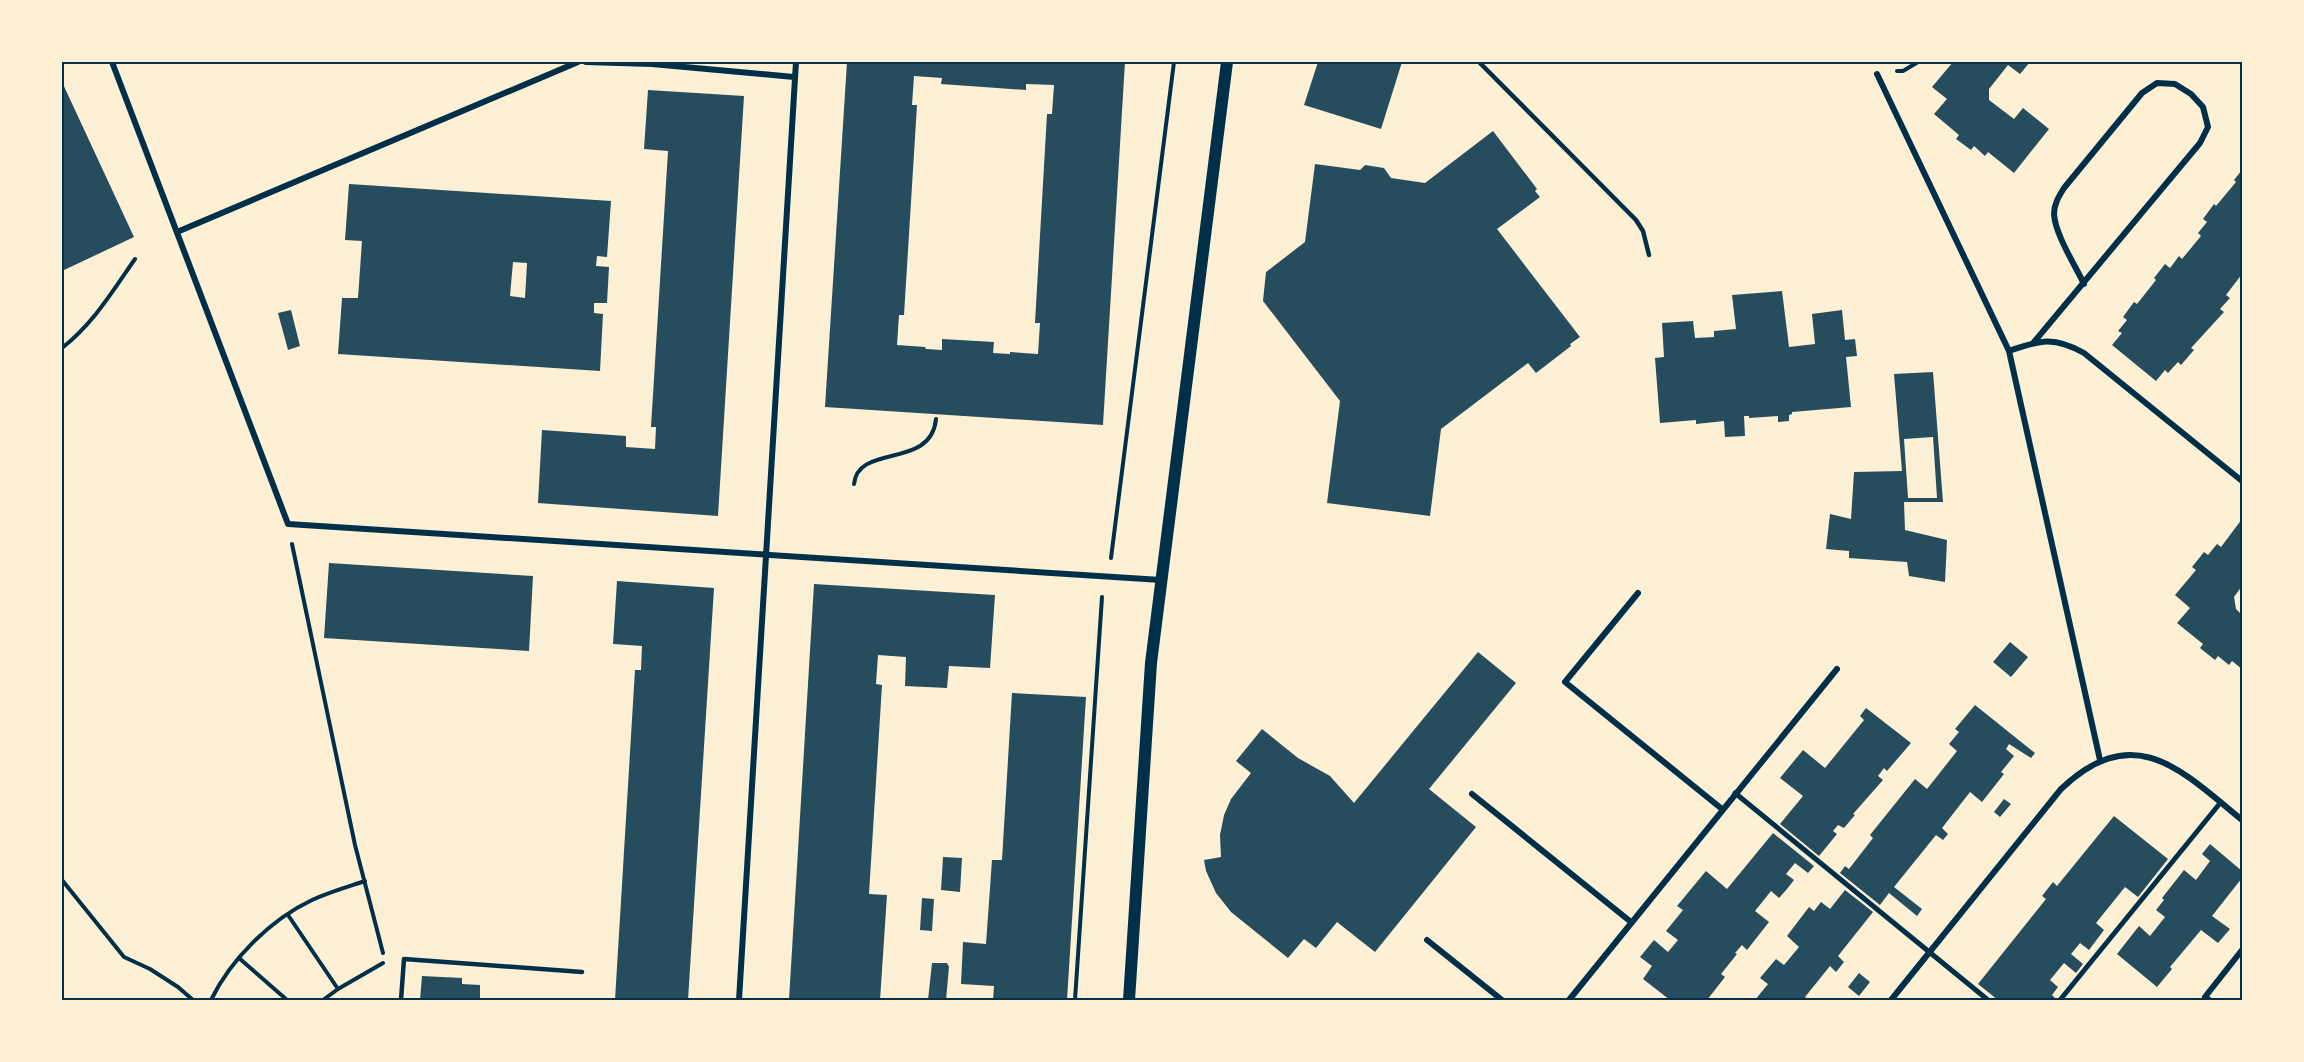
<svg xmlns="http://www.w3.org/2000/svg" width="2304" height="1062" font-family="Manrope,sans-serif">
	<style>
		.building { fill: #264d5e; fill-rule: evenodd }
		.lines { fill: none; stroke-linecap: round; stroke-linejoin: round }
		.path { stroke: #003049; stroke-width: 4 }
		.service { stroke: #003049; stroke-width: 4.5 }
		.pedestrian { stroke: #003049; stroke-width: 5 }
		.minor { stroke: #003049; stroke-width: 6 }
		.secondary { stroke: #003049; stroke-width: 12 }
		.neatline { fill: none; stroke: #003049; stroke-width: 2 }
	</style>
	<rect width="100%" height="100%" fill="#fdf0d5"/>
	<path class="building" d="M847 62H1125L1103 425 825 407ZM914 76 942 78 941 84 1026 90V84L1054 85 1052 114H1047L1041 218 1035 323H1040L1038 354 1010 352V354L993 353 994 342 942 339V350L926 349 925 347 897 345 899 315H904L917 105H912Z
		M1318 62H1402L1381 129 1304 105Z
		M1953 62H2030L2020 74 2008 65 1989 89V100L2014 119 2023 108 2049 129 2014 173 1988 152 1985 156 1974 146 1971 150 1956 139 1959 135 1934 114 1947 99 1932 87Z
		M62 82 134 237 62 271Z
		M648 90 744 96 718 516 538 503 542 430 626 436V447L655 449 656 427H651L668 151 644 149Z
		M1493 131 1537 189 1535 191 1540 197 1497 229 1580 337 1570 344 1571 346 1536 373 1528 363 1441 429 1430 516 1327 503 1340 401 1263 301 1266 272 1305 242 1315 164 1360 170 1365 165 1384 168 1391 178 1425 183Z
		M2242 170V274L2226 295 2230 298 2220 309 2224 312 2191 348 2194 350 2181 365 2178 362 2168 373 2165 370 2156 381 2112 345 2122 333 2118 331 2127 320 2123 317 2134 302 2137 304 2156 280 2154 278 2165 264 2170 268 2179 256 2182 259 2201 236 2198 233 2207 222 2203 219 2214 204 2216 206 2236 182 2234 180Z
		M349 184 611 201 607 257 597 256 596 266 609 267 607 303H594V313L603 314 600 371 338 354 342 298H358L362 241 345 240ZM513 262 527 263 525 298 510 296Z
		M1782 291 1789 347 1815 344 1812 314 1842 310 1845 340 1855 339 1857 356 1846 357 1851 407 1792 412V414L1789 415V421L1778 422V416L1749 418V416H1744L1745 436 1725 437 1724 421 1696 424V420L1660 423 1655 358 1664 357 1662 323 1693 321 1695 338 1714 337V331L1736 329 1732 295Z
		M291 310 300 346 288 350 278 313Z
		M1933 372 1943 502H1904L1905 530 1947 540 1945 582 1909 576 1907 562 1849 558V551L1826 549 1830 514 1851 519 1854 472 1902 471 1894 374ZM1933 437 1937 498H1908L1904 439Z
		M2242 519V586L2234 597 2236 609 2242 615V669L2232 661 2229 665 2218 656 2215 660 2200 648 2203 644 2177 623 2190 608 2175 595 2196 570 2192 567 2204 552 2208 555 2217 544 2221 547Z
		M329 563 533 576 529 651 324 638Z
		M617 581 714 588 688 1000H615L635 670H641L642 646 613 644Z
		M814 584 995 595 990 668 949 666 947 688 905 686 906 657 878 655 876 684 882 685 869 894 887 895 880 1000H789Z
		M2010 642 2028 657 2011 677 1993 662Z
		M1478 652 1516 683 1429 789 1476 827 1375 952 1337 922 1316 948 1304 939 1288 958 1231 912 1216 893 1206 871 1204 860 1221 857 1220 835 1224 815 1231 799 1251 773 1236 761 1262 729 1298 758 1330 776 1354 803Z
		M1012 693 1086 697 1067 1000H993L994 986 961 984 963 942 986 944 992 860H1002Z
		M1975 705 2035 753 2031 758 2009 744 2006 749 2014 756 2001 772 2004 774 1982 802 1970 792 1942 828 1948 834 1943 840 1936 835 1894 887 1922 909 1917 916 1889 893 1880 905 1840 873 1845 866 1849 869 1873 838 1870 835 1915 779 1927 789 1957 751 1949 744 1959 732 1955 729Z
		M1866 708 1911 743 1887 771 1884 768 1878 776 1883 780 1853 814 1855 815 1844 828 1838 825 1833 831 1837 834 1819 856 1780 824 1803 796 1780 778 1803 750 1825 768 1864 720 1860 716Z
		M2004 799 2011 804 2000 817 1994 812Z
		M2114 816 2168 859 2138 897 2125 887 2096 923 2104 930 2089 950 2080 943 2071 954 2083 964 2076 973 2064 963 2050 980 2058 987 2052 995 2055 998 2053 1000H1998L1978 984 2046 899 2042 896 2053 882 2057 886Z
		M1773 833 1814 866 1808 873 1795 863 1786 874 1794 880 1787 889 1779 898 1771 891 1755 911 1769 922 1747 950 1742 945 1735 953 1737 954 1721 974 1725 977 1707 1000H1670L1643 979 1652 966 1640 957 1654 940 1668 952 1678 940 1666 931 1683 910 1677 906 1706 871 1727 889Z
		M2210 844 2242 871V878L2212 916 2230 929 2218 943 2201 930 2170 967 2172 969 2157 987 2117 954 2139 926 2150 936 2165 917 2156 910 2164 900 2162 898 2184 870 2196 880 2210 861 2202 854Z
		M943 857 962 858 960 892 941 890Z
		M1845 890 1873 912 1838 956 1844 962 1836 972 1830 966 1805 997 1809 1000H1755L1768 984 1760 978 1776 959 1784 965 1799 947 1787 936 1809 907 1814 911 1821 902 1830 909Z
		M922 898 934 899 932 931 920 930Z
		M932 963H947L949 967 946 1000H928Z
		M1859 973 1870 982 1859 996 1848 987Z
		M422 976 462 978V984L480 985V1000H420Z"/>
	<g class="lines">
		<path class="path" d="M1897 71H1903L1918 62
			M62 348C93 324 112 292 135 259
			M854 484C858 443 931 470 936 419
			M292 544 355 845 383 953
			M1111 558 1174 62
			M62 880 124 957 150 969 178 987 193 1000
			M288 915 338 989
			M239 958 287 1000
			M211 1000C231 959 270 920 312 900 329 892 347 887 365 881
			M323 1000 338 989 383 963
			M1075 1000 1102 597"/>
		<path class="service" d="M1479 62 1636 220 1643 231 1649 255
			M401 1000 404 959 582 972"/>
		<path class="pedestrian" d="M1735 793 1988 1000
			M2060 1000 2221 802"/>
		<path class="minor" d="M112 62 288 524 1161 580
			M586 62 652 64 794 77
			M1877 74 2009 351 2100 760
			M177 232 578 62
			M2034 342 2200 143 2208 127 2203 107 2191 94 2175 84 2157 83 2142 93 2064 188C2059 196 2054 204 2054 214 2055 234 2075 265 2084 284
			M2009 351C2040 340 2054 336 2084 353L2242 481
			M1638 593 1565 682 1722 809
			M1472 794 1631 922
			M1427 940 1502 1000
			M739 1000 796 62
			M1569 1000 1837 669
			M1891 1000 2061 789C2134 720 2180 769 2242 820
			M2209 1000 2205 997 2242 950"/>
		<path class="secondary" d="M1129 1000 1151 663 1227 62"/>
	</g>
	<rect width="2304" height="1062" fill="none" stroke="#fdf0d5" stroke-width="126"/>
	<rect x="63" y="63" width="2178" height="936" class="neatline"/>
</svg>
